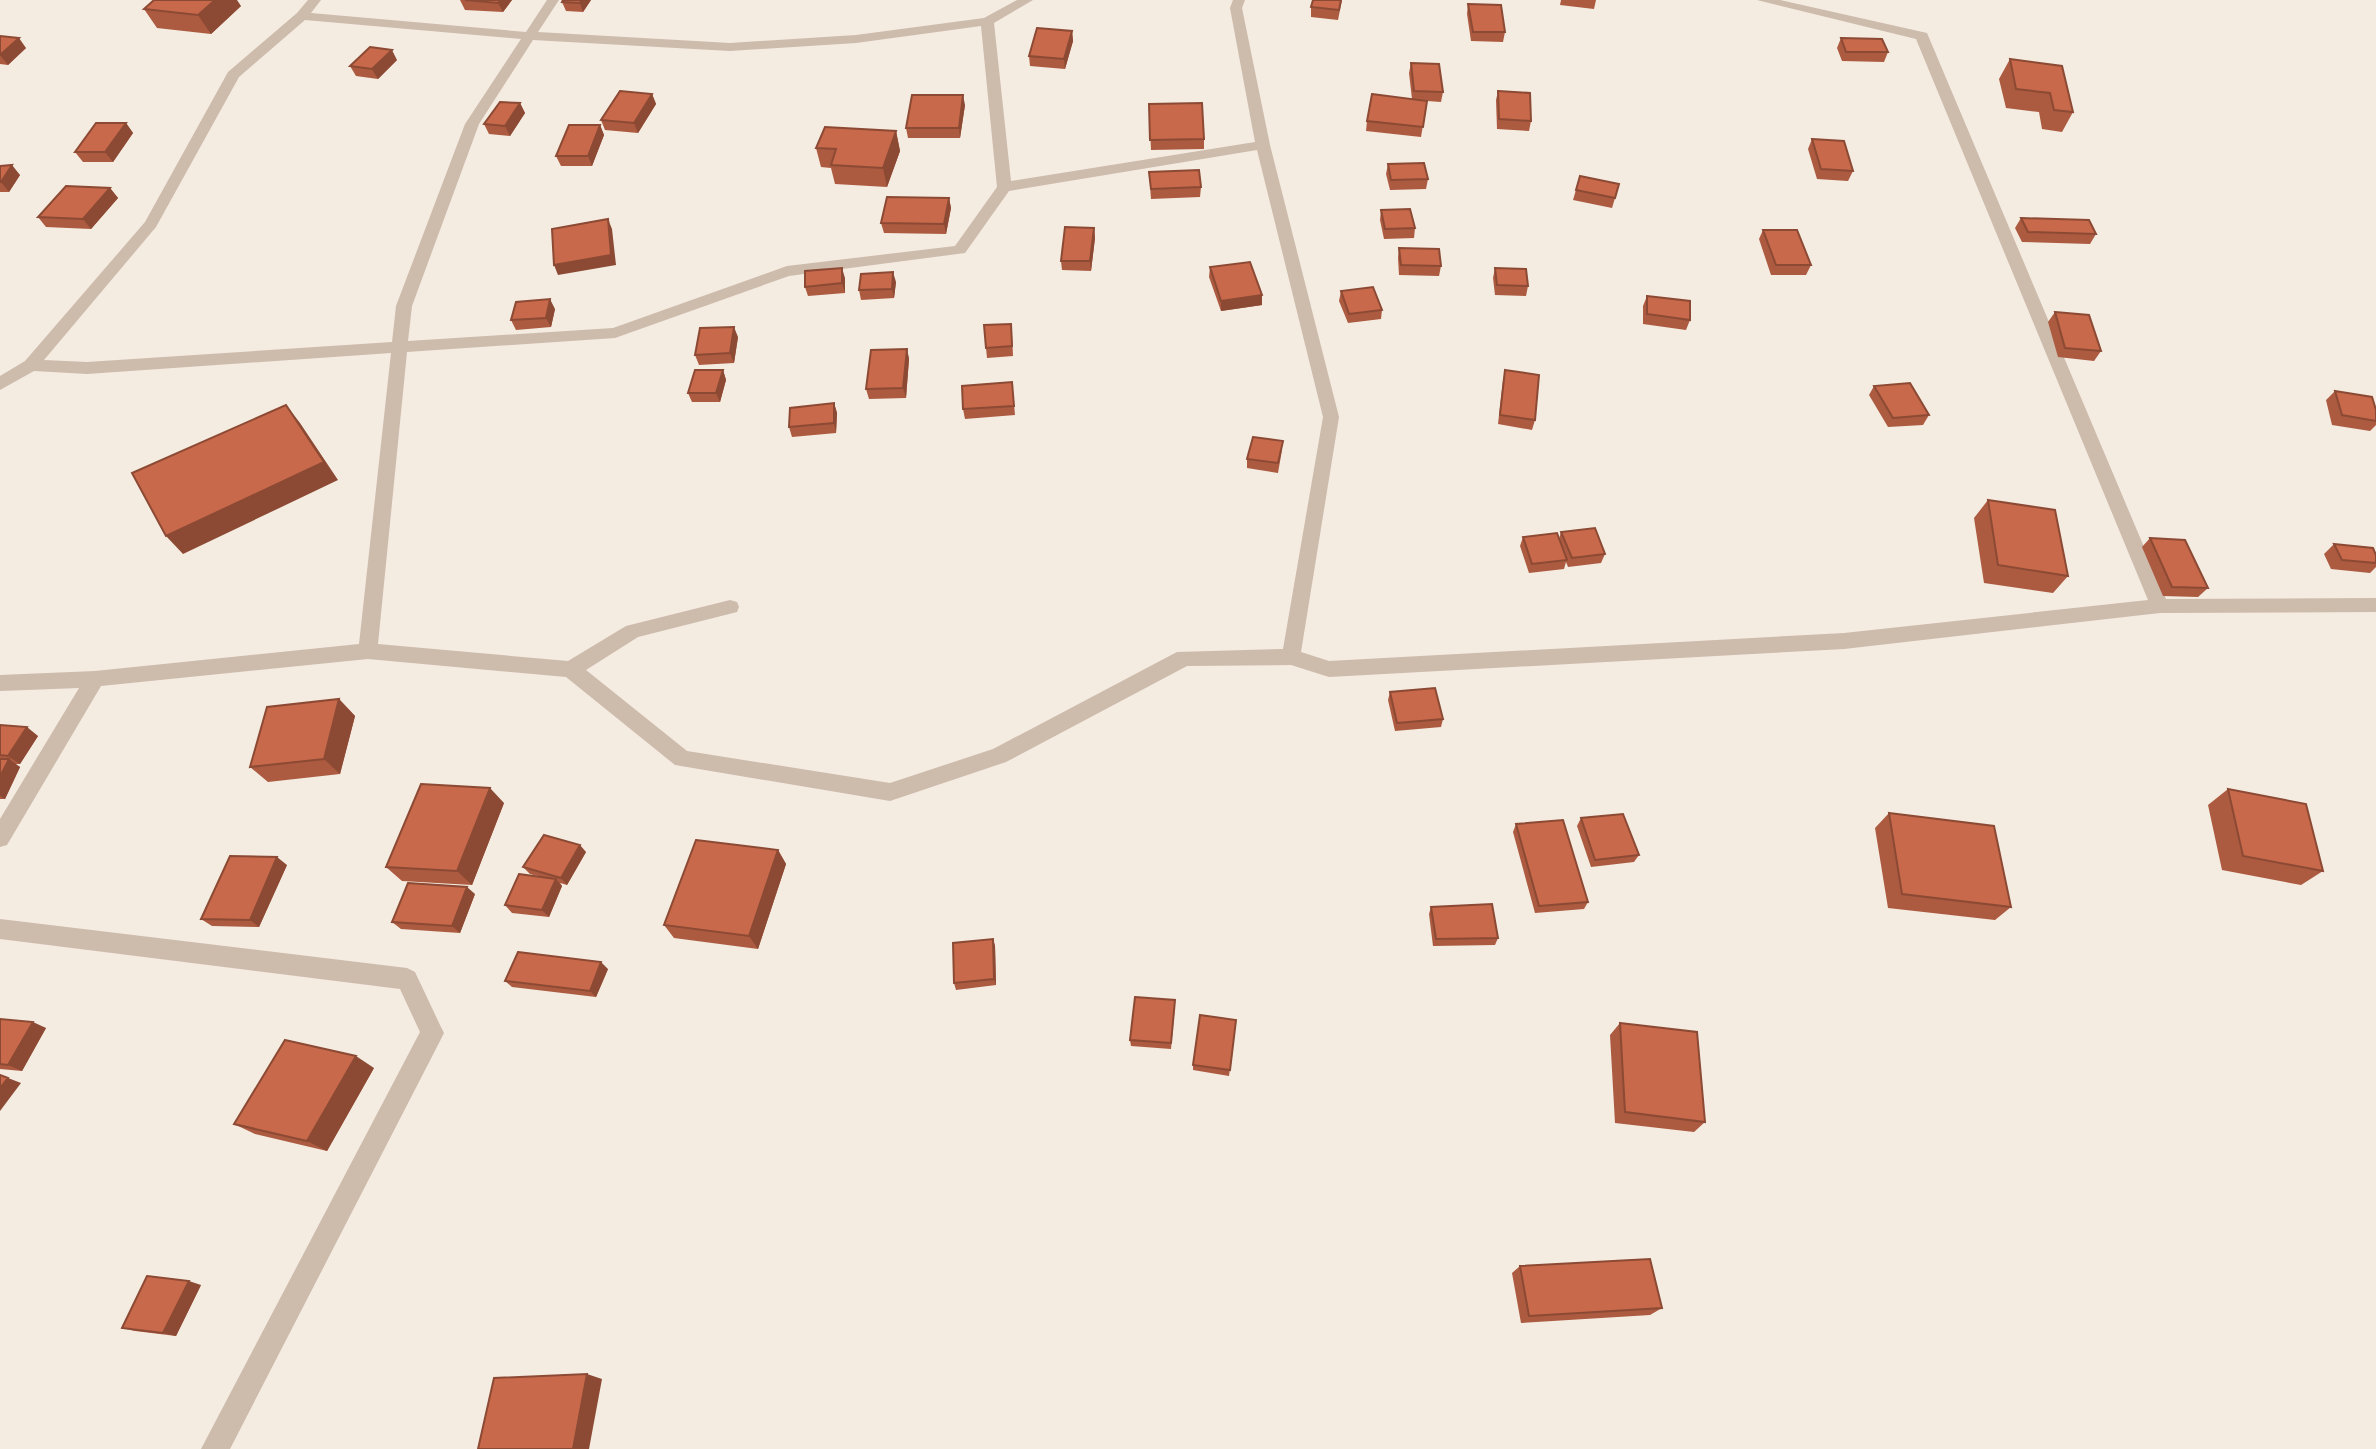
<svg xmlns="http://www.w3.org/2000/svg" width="2376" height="1449" font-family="Overpass,sans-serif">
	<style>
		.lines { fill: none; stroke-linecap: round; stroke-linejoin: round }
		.minor { fill: #cdbbac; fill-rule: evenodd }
		.wall { fill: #ac5a40 }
		.shaded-wall { fill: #8c4a34 }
		.building { fill: #c8694b; stroke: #8c4a34; stroke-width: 2 }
	</style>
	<rect width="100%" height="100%" fill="#f4ebe1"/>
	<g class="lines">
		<path class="minor" d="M308 0H321L311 13 526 32 547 0H559L538 32 730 43 856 35 984 18 1017 0H1033L994 23 1011 181 1255 142 1230 8 1233 0H1245L1242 8 1270 145 1339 417 1301 652 1329 661 1844 633 2148 600 1916 39 1757 0H1780L1927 33 2166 599 2376 598V612L2160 613 1844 649 1329 677 1291 665 1187 666 1006 762 890 801 675 765 566 677 368 659 101 686 7 845 0 847V819L79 688 0 691V675L95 671 359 644 391 353 87 374 34 371 0 390V376L25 361 145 222 228 72 297 13ZM305 20 521 39 465 124 396 306 392 342 87 362 44 360 156 227 239 77ZM981 26 997 187 955 246 787 266 613 328 408 341 412 306 479 124 533 40 730 51 856 43ZM1257 150 1323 417 1283 649 1177 652 993 749 890 783 687 751 586 670 638 637 737 612 739 607 737 602 730 600 626 626 568 661 378 644 407 352 615 338 789 276 965 253 1009 191Z
			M0 919 407 968 415 972 440 1025 444 1033 440 1041 230 1449H201L420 1032 400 989 0 939Z"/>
	</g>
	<path class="wall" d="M460 0H512L503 12 465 10Z
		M591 0 583 12 566 11 562 2Z
		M1342 0 1338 20 1311 17V7Z
		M1561 0H1596L1594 9 1560 5Z
		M1468 4 1505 32 1503 42 1471 41 1467 14Z
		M241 6 211 34 157 28 144 9Z
		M1072 31 1073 41 1065 69 1030 66 1029 56Z
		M0 36 26 48 8 65 0 64Z
		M1841 38 1888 52 1884 62 1842 61 1837 48Z
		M2010 59 2073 112 2062 132 2042 129 2039 112 2006 108 1999 79Z
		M397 60 378 79 356 76 350 66Z
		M1411 63 1443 92 1441 102 1427 101 1421 137 1366 131 1367 121 1412 99 1409 73Z
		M1498 91 1531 121 1529 131 1497 129 1496 100Z
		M652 94 656 104 638 133 605 130 601 120Z
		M520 103 525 113 510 136 489 134 484 124Z
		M1149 104 1204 139V149L1151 150Z
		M965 105 960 138H908L906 128Z
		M126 123 133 133 113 162H83L75 152Z
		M600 125 604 135 592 166H561L556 156Z
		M896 131 900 151 887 187 835 184 831 168 821 167 816 148Z
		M1812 139 1853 171 1848 181 1817 179 1808 149Z
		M1388 164 1428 179 1426 189 1390 190 1386 174Z
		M0 166 20 175 9 192H0Z
		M1149 172 1201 187 1200 197 1151 199Z
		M1580 176 1615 198 1612 208 1573 200Z
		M110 188 118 198 91 229 46 227 38 217Z
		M949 198 951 208 946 234 884 233 881 223Z
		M1381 210 1415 228 1414 238 1384 239 1380 220Z
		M2021 218 2096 234 2090 244 2022 242 2015 228Z
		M1094 228 1095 238 1091 271 1062 270 1061 261Z
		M1763 230 1811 265 1806 275H1771L1759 239Z
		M1399 248 1441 266 1439 276 1399 275 1398 258Z
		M1210 267 1262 295V305L1221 311 1209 277Z
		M1495 268 1528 286 1526 296 1495 295 1493 278Z
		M845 278V293L808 296 805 287Z
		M896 282 894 298 861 300 859 290Z
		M1341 291 1382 310 1381 319 1348 323 1339 301Z
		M1647 296 1690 320 1686 330 1643 324V306Z
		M555 309 551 327 516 330 511 320Z
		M2055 312 2101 351 2094 361 2058 357 2048 322Z
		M1012 333 1013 356 987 358 986 348Z
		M738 337 734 363 699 365 695 355Z
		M907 349 909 359 906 398 869 399 866 389Z
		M723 370 726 380 720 402H692L688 393Z
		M1505 370 1535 420 1532 430 1498 424 1503 380Z
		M1012 382 1015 415 965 419 963 409Z
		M1874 386 1929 415 1923 425 1888 427 1869 395Z
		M2335 391 2376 410V425L2370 431 2332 425 2326 400Z
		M834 403 837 413 836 433 792 437 789 427Z
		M1282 450 1278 473 1247 468V459Z
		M1988 500 2068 576 2053 593 1984 583 1974 518Z
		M1561 532 1605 554 1601 563 1568 567 1566 562 1564 569 1529 573 1520 546 1523 537 1559 539Z
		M2150 538 2208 588 2198 597 2163 596 2142 547Z
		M2334 544 2376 555V567L2370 573 2331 569 2324 554Z
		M1390 692 1443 719 1441 727 1395 731 1388 700Z
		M339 699 355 716 340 774 268 782 250 767Z
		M0 725 38 736 20 764H15L20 767 5 799H0Z
		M2228 789 2323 871 2301 885 2222 870 2208 805Z
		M504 803 472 885 402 881 386 867Z
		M1889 813 2011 907 1995 920 1888 908 1875 828Z
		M1581 818 1639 855 1634 862 1591 867 1577 826Z
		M1516 824 1588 902 1584 909 1535 913 1513 832Z
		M778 850 786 864 758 949 674 938 664 925Z
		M586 852 567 885 560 883 562 886 549 917 512 913 505 905 538 876 530 874 523 867Z
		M287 865 259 927 212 926 201 919Z
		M475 894 460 933 401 929 392 922Z
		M1431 907 1498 938 1495 945 1433 946 1429 914Z
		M993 939 995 946 996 985 956 990 954 983Z
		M608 969 596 997 512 987 505 981Z
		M1175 1006 1171 1049 1131 1046 1130 1040Z
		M0 1019 46 1028 22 1071 0 1069Z
		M1236 1020 1229 1076 1193 1070V1065Z
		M1620 1023 1705 1122 1694 1132 1615 1123 1610 1035Z
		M374 1068 327 1151 255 1134 234 1124Z
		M1520 1266 1662 1308 1650 1315 1521 1323 1512 1273Z
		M201 1285 176 1336 135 1331 122 1328Z"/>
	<path class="shaded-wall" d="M215 0H237L241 6 211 34 198 15Z
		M500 0H512L503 12 498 3Z
		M581 0H591L583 12 580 3Z
		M1072 31 1073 41 1065 69 1064 59Z
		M19 38 26 48 8 65 0 55Z
		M392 50 397 60 378 79 372 69Z
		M652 94 656 104 638 133 634 123Z
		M963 95 965 105 960 138 959 128Z
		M520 103 525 113 510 136 505 126Z
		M126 123 133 133 113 162 105 152Z
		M600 125 604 135 592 166 588 156Z
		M896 131 900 151 887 187 883 168Z
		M12 165 20 175 9 192 1 182Z
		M110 188 118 198 91 229 83 219Z
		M949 198 951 208 946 234 944 224Z
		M608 219 612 229 616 265 558 275 554 265Z
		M1094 228 1095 238 1091 271 1090 261Z
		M842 268 845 278V293L842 283Z
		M893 272 896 282 894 298 892 289Z
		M1262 295V305L1221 311V301Z
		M550 299 555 309 551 327 546 318Z
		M734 327 738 337 734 363 730 353Z
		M907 349 909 359 906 398 903 388Z
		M723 370 726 380 720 402 716 393Z
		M834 403 837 413 836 433 834 423Z
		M286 405 300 423 338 480 183 554 166 536Z
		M339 699 355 716 340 774 324 759Z
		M27 727 38 736 20 764 8 756Z
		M9 759 20 767 5 799 0 796V777Z
		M490 788 504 803 472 885 457 871Z
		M580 845 586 852 567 885 561 878Z
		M778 850 786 864 758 949 749 936Z
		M277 857 287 865 259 927 250 920Z
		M556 879 562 886 549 917 542 910Z
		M467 887 475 894 460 933 452 926Z
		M993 939 995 946 996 985 994 979Z
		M601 962 608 969 596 997 590 991Z
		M33 1022 46 1028 22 1071 8 1065Z
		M356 1056 374 1068 327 1151 307 1141Z
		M8 1078 21 1083 0 1111V1088Z
		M189 1281 201 1285 176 1336 163 1333Z
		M587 1374 602 1379 589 1449H573Z"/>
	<path class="building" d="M154 0H215L198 15 144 9Z
		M465 0H500L498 3Z
		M563 0H581L580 3 562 2Z
		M1313 0H1341L1339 10 1311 7Z
		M1468 4 1501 5 1505 32H1473Z
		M1037 28 1072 31 1064 59 1029 56Z
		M0 36 19 38 0 55Z
		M1841 38 1882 39 1888 52H1846Z
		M370 47 392 50 372 69 350 66Z
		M2010 59 2062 66 2073 112 2054 110 2050 93 2016 89Z
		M1411 63 1439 64 1443 92 1414 91Z
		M620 91 652 94 634 123 601 120Z
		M1498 91 1530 93 1531 121 1499 119Z
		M1372 94 1427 101 1423 127 1367 121Z
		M912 95H963L959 128H906Z
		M500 102 520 103 505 126 484 124Z
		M1202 103 1204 139 1150 140 1149 104Z
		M96 123H126L105 152H75Z
		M569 125H600L588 156H556Z
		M825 127 896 131 883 168 831 165 836 149 816 148Z
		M1812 139 1844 141 1853 171 1821 169Z
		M1424 163 1428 179 1391 180 1388 164Z
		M12 165 1 182H0V166Z
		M1199 170 1201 187 1151 189 1149 172Z
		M1580 176 1619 184 1615 198 1576 190Z
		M66 186 110 188 83 219 38 217Z
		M887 197 949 198 944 224 881 223Z
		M1410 209 1415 228 1385 229 1381 210Z
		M2021 218 2089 220 2096 234 2028 232Z
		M608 219 611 255 554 265 552 229Z
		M1065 227 1094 228 1090 261H1061Z
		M1763 230H1797L1811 265H1776Z
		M1399 248 1439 249 1441 266 1401 265Z
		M1250 262 1262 295 1221 301 1210 267Z
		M842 268V283L805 287V271Z
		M1495 268 1526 269 1528 286 1497 285Z
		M893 272 892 289 859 290 861 274Z
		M1373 287 1382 310 1349 314 1341 291Z
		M1647 296 1690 301V320L1647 314Z
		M550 299 546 318 511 320 516 302Z
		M2055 312 2089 315 2101 351 2065 348Z
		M1011 324 1012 346 986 348 984 325Z
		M734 327 730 353 695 355 700 328Z
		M907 349 903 388 866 389 871 350Z
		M695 370H723L716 393H688Z
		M1505 370 1539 375 1535 420 1500 415Z
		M1012 382 1014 406 963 409 962 386Z
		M1910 383 1929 415 1893 418 1874 386Z
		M2335 391 2372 397 2376 410V421L2342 415Z
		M834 403V423L789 427 790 408Z
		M286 405 324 462 166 536 132 473Z
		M1253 437 1283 441 1278 463 1247 459Z
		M1988 500 2055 510 2068 576 1998 565Z
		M1595 528 1605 554 1572 558 1561 532Z
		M1557 533 1567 560 1532 564 1523 537Z
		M2150 538 2185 540 2208 588 2172 587Z
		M2334 544 2373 548 2376 555V563L2342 560Z
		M1435 688 1443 719 1397 723 1390 692Z
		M339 699 324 759 250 767 267 707Z
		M0 725 27 727 8 756 0 755Z
		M0 759H9L0 777Z
		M421 784 490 788 457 871 386 867Z
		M2228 789 2306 804 2323 871 2243 856Z
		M1889 813 1994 826 2011 907 1902 894Z
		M1623 814 1639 855 1595 860 1581 818Z
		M1563 820 1588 902 1539 906 1516 824Z
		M544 835 580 845 561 878 523 867Z
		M696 840 778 850 749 936 664 925Z
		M230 856 277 857 250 920 201 919Z
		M519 874 556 879 542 910 505 905Z
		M408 883 467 887 452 926 392 922Z
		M1492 904 1498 938 1436 939 1431 907Z
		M993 939 994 979 954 983 953 943Z
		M518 952 601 962 590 991 505 981Z
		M1135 997 1175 1000 1171 1043 1130 1040Z
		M1200 1015 1236 1020 1230 1070 1193 1065Z
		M0 1019 33 1022 8 1065 0 1064Z
		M1620 1023 1697 1032 1705 1122 1625 1112Z
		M285 1040 356 1056 307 1141 234 1124Z
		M0 1075 8 1078 0 1088Z
		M1650 1259 1662 1308 1529 1316 1520 1266Z
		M147 1276 189 1281 163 1333 122 1328Z
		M587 1374 573 1449H478L494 1378Z"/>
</svg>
